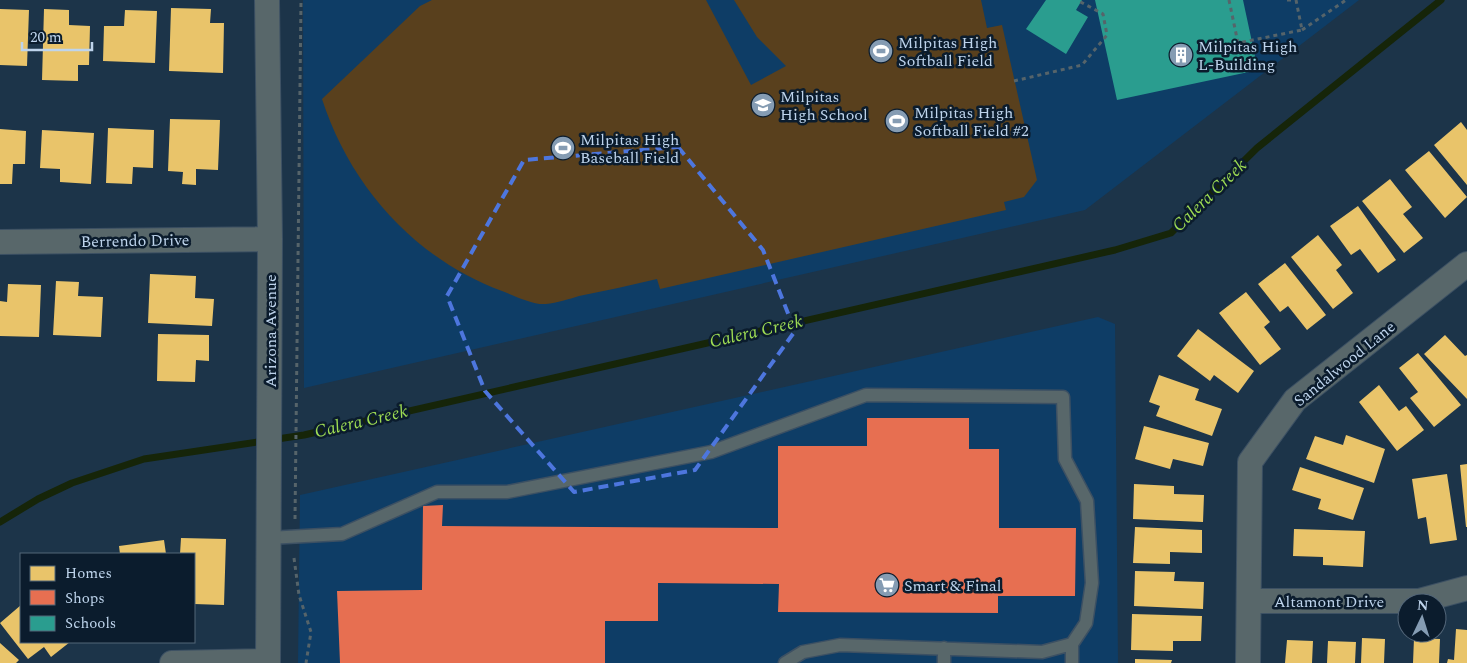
<svg xmlns="http://www.w3.org/2000/svg" width="1467" height="663" font-family="Spectral,serif">
	<style>
		.built { fill: #0e3d66 }
		.green { fill: #59401d }
		.homes { fill: #e9c46a }
		.shops { fill: #e76f51 }
		.schools { fill: #2a9d8f }
		.lines { fill: none; stroke-linecap: round; stroke-linejoin: round }
		.stream { stroke: #162509; stroke-width: 7 }
		.lane-casing { stroke: #3c5063; stroke-width: 15 }
		.street-casing { stroke: #3c5063; stroke-width: 26 }
		.path { stroke: #56646a; stroke-width: 3; stroke-dasharray: 4 4; stroke-linecap: butt }
		.lane { stroke: #58676a; stroke-width: 12 }
		.street { stroke: #58676a; stroke-width: 24 }
		.marked { fill: none; stroke: #4d76de; stroke-width: 4; stroke-dasharray: 10 6; stroke-linejoin: round }
		.labels { text-anchor: middle; stroke-width: 5; stroke-linejoin: round; paint-order: stroke }
		.poi-label { font-size: 16px; fill: #bed4ec; stroke: #0b1c2d; text-anchor: start }
		.street-label { font-size: 16px; fill: #bed4ec; stroke: #0b1c2d }
		.water-label { font-size: 18px; font-style: italic; fill: #9edc53; stroke: #0b1c2d }
	</style>
	<rect width="100%" height="100%" fill="#1c3449"/>
	<path class="built" d="M303 0H1359L1085 210 304 388Z
		M1098 317 1115 324 1118 663H298L300 495Z"/>
	<path class="green" d="M432 0H706L751 85 786 66 757 37 734 0H981L987 28 1002 25 1037 180 1024 197 1004 202 1006 210 660 289 657 279C631 285 605 291 579 296 569 299 557 303 546 304 533 305 515 296 502 291 415 259 350 186 322 99L420 6Z"/>
	<path class="homes" d="M171 8 211 9 210 23H224L223 73 169 71Z
		M0 9 29 10 27 66 0 65Z
		M44 9 69 10V25L90 26 89 65H78V81L42 80Z
		M125 10 157 11 155 63 103 61 104 26H124Z
		M170 119 220 120 218 170 196 169V185L182 184 183 172 168 171Z
		M1461 122 1467 130V185L1434 145Z
		M108 128 154 130 153 168 133 167 132 184 106 183Z
		M0 129 26 131 25 164H13L12 184H0Z
		M42 130 94 133 91 184 60 182V169L40 168Z
		M1429 151 1467 197 1445 218 1405 170Z
		M1390 179 1412 207 1403 214 1423 238 1404 253 1362 201Z
		M1358 206 1396 260 1378 273 1360 249 1351 255 1330 226Z
		M1318 235 1342 265 1336 270 1353 293 1333 309 1291 257Z
		M1285 263 1326 315 1307 330 1288 306 1280 312 1258 284Z
		M150 274 196 276 195 298 214 299 212 326 148 323Z
		M56 281 79 282 78 296 103 297 101 337 53 335Z
		M8 284 41 285 39 337 0 336V301L7 302Z
		M1246 292 1270 322 1264 327 1281 349 1260 365 1219 313Z
		M1198 329 1254 371 1238 393 1214 375 1210 381 1177 356Z
		M158 334 209 335V361L196 360 195 382 157 381Z
		M1445 335 1465 356 1467 355V399L1424 354Z
		M1418 353 1461 405 1434 427 1410 398 1418 392 1399 368Z
		M1159 375 1199 389 1195 400 1222 409 1212 436 1156 416 1160 406 1149 402Z
		M1379 385 1399 411 1406 406 1424 430 1397 451 1359 402Z
		M1144 426 1209 443 1203 466 1173 459 1170 469 1135 459Z
		M1346 435 1385 449 1374 483 1306 459 1315 436 1343 445Z
		M1467 464V527H1466L1460 465Z
		M1300 467 1364 488 1353 520 1318 509 1321 499 1292 490Z
		M1447 474 1457 540 1430 544 1426 517 1418 519 1412 479Z
		M1134 484 1174 486V494L1204 495 1203 522 1133 519Z
		M1135 527 1202 530V553L1170 552V564L1133 563Z
		M1294 529 1365 531 1363 567 1323 565V557L1293 556Z
		M181 538 226 539 224 605 194 604V554H180Z
		M164 540 166 554H120L119 546Z
		M1135 571 1175 572 1174 581 1204 582 1203 609 1134 606Z
		M21 605V642H70L51 657 44 647 28 659 0 623Z
		M1132 614 1202 616 1201 641H1173V651L1131 650Z
		M1456 629 1467 630V663H1447L1448 659 1454 660Z
		M1362 638 1385 639 1384 663H1361Z
		M1414 638 1440 639 1439 663H1413Z
		M1287 640 1313 641 1312 663H1285Z
		M1328 641 1356 642 1355 663H1327Z
		M0 643 19 660 16 663H0Z
		M1135 659 1172 660 1171 663H1135Z"/>
	<path class="shops" d="M867 418H969V449H999V528H1076L1075 596H998V613L778 612 779 584 658 583V621H605V663H340L337 591 422 590 423 506 443 505 442 526 778 528V446H867Z"/>
	<path class="schools" d="M1046 0H1082L1076 10 1088 17 1066 54 1026 29Z
		M1095 0H1243L1258 70 1117 100Z"/>
	<g class="lines">
		<path class="stream" d="M0 522 38 499 72 483 144 459 304 435 1115 250 1171 233 1257 148 1441 0"/>
		<g class="lane-casing">
			<path id="lane" d="M268 538 342 534 437 492H507L711 452 866 395 1063 397 1065 459 1087 501 1092 583 1086 623 1072 644V663
				M785 663 803 652 840 645 1042 652 1072 644
				M944 663V648"/>
		</g>
		<g class="street-casing">
			<path id="street" d="M267 0 270 239 268 663
				M0 242 270 239
				M1249 601H1419L1467 588
				M172 663 267 661
				M1248 663 1250 462 1295 400 1467 264"/>
		</g>
		<path class="path" d="M1229 0 1238 43 1302 30 1296 0
			M1287 0H1295
			M1302 30 1346 0
			M1014 81 1082 65 1107 35 1103 14 1077 0
			M295 519 301 0
			M294 558 299 595 311 632 306 663"/>
		<use href="#lane" class="lane"/>
		<use href="#street" class="street"/>
	</g>
	<path class="marked" d="M678 147 763 250 795 331 695 470 574 492 485 391 447 296 524 160Z"/>
	<defs>
		<g id="stadium-disc" transform="scale(1.25)"><circle r="9.5" fill="#859cb3" stroke="#0b1c2d"/><path d="M0-5a6.5 5 0 1 0 0 10a6.5 5 0 1 0 0-10ZM-3.5-1.8h7v3.6h-7Z" fill="#fff"/></g>
		<g id="building-disc" transform="scale(1.25)"><circle r="9.5" fill="#859cb3" stroke="#0b1c2d"/><path d="M-4-6H4V6H1V3H-1V6H-4ZM-2.5-4.3h1.7v1.8h-1.7ZM.8-4.3h1.7v1.8H.8ZM-2.5-1h1.7V.8h-1.7ZM.8-1h1.7V.8H.8Z" fill="#fff"/></g>
		<g id="school-disc" transform="scale(1.25)"><circle r="9.5" fill="#859cb3" stroke="#0b1c2d"/><path d="M0-5L7-2L0 1L-7-2ZM-4 1L0 2.5L4 1V4Q0 6-4 4Z" fill="#fff"/></g>
		<g id="supermarket-disc" transform="scale(1.25)"><circle r="9.5" fill="#859cb3" stroke="#0b1c2d"/><path d="M-6-5.5h2.5l.6 2H6L4.5 2H-2.5L-4.4-4H-6ZM-1.5 3.2a1.3 1.3 0 1 0 .1 0ZM3 3.2a1.3 1.3 0 1 0 .1 0Z" fill="#fff"/></g>
	</defs>
	<g fill-rule="evenodd">
		<use href="#stadium-disc" x="881" y="51"/>
		<use href="#building-disc" x="1181" y="55"/>
		<use href="#school-disc" x="763" y="105"/>
		<use href="#stadium-disc" x="897" y="121"/>
		<use href="#stadium-disc" x="563" y="148"/>
		<use href="#supermarket-disc" x="887" y="585"/>
	</g>
	<g class="labels">
		<g class="poi-label">
			<text x="898" y="48">Milpitas High<tspan x="898" dy="18">Softball Field</tspan></text>
			<text x="1198" y="52">Milpitas High<tspan x="1198" dy="18">L-Building</tspan></text>
			<text x="780" y="102">Milpitas<tspan x="780" dy="18">High School</tspan></text>
			<text x="914" y="118">Milpitas High<tspan x="914" dy="18">Softball Field #2</tspan></text>
			<text x="580" y="145">Milpitas High<tspan x="580" dy="18">Baseball Field</tspan></text>
			<text x="904" y="591">Smart &amp; Final</text>
		</g>
		<g class="street-label">
			<text transform="translate(135 240) rotate(-1)" y="6">Berrendo Drive</text>
			<text transform="translate(270 331) rotate(-90)" y="6">Arizona Avenue</text>
			<text transform="translate(1344 363) rotate(-39)" y="6">Sandalwood Lane</text>
			<text x="1329" y="607">Altamont Drive</text>
		</g>
		<g class="water-label">
			<text transform="translate(1209 195) rotate(-44)" y="6">Calera Creek</text>
			<text transform="translate(756 331) rotate(-13)" y="6">Calera Creek</text>
			<text transform="translate(361 421) rotate(-13)" y="6">Calera Creek</text>
		</g>
	</g>
	<rect x="20" y="553" width="175" height="90" fill="#0b1c2d" stroke="#536679"/>
	<rect x="30" y="566" width="25" height="15" fill="#e9c46a" stroke="#536679"/>
	<text x="65" y="578" font-size="15" fill="#bed4ec">Homes</text>
	<rect x="30" y="590" width="25" height="15" fill="#e76f51" stroke="#536679"/>
	<text x="65" y="603" font-size="15" fill="#bed4ec">Shops</text>
	<rect x="30" y="616" width="25" height="15" fill="#2a9d8f" stroke="#536679"/>
	<text x="65" y="628" font-size="15" fill="#bed4ec">Schools</text>
	<g transform="translate(1422 618) rotate(4)"><circle r="24" fill="#0b1c2d" stroke="#536679"/>
	<path d="M0-4L9 19L0 12L-9 19Z" fill="#859cb3"/>
	<text y="-8" font-size="14" font-weight="bold" text-anchor="middle" fill="#bed4ec">N</text>
	</g>
	<path d="M22 42v8h70v-8" fill="none" stroke="#bed4ec" stroke-width="2.5"/>
	<text x="30" y="42" font-size="15" fill="#bed4ec" stroke="#0b1c2d" stroke-width="4" paint-order="stroke">20 m</text>
</svg>
